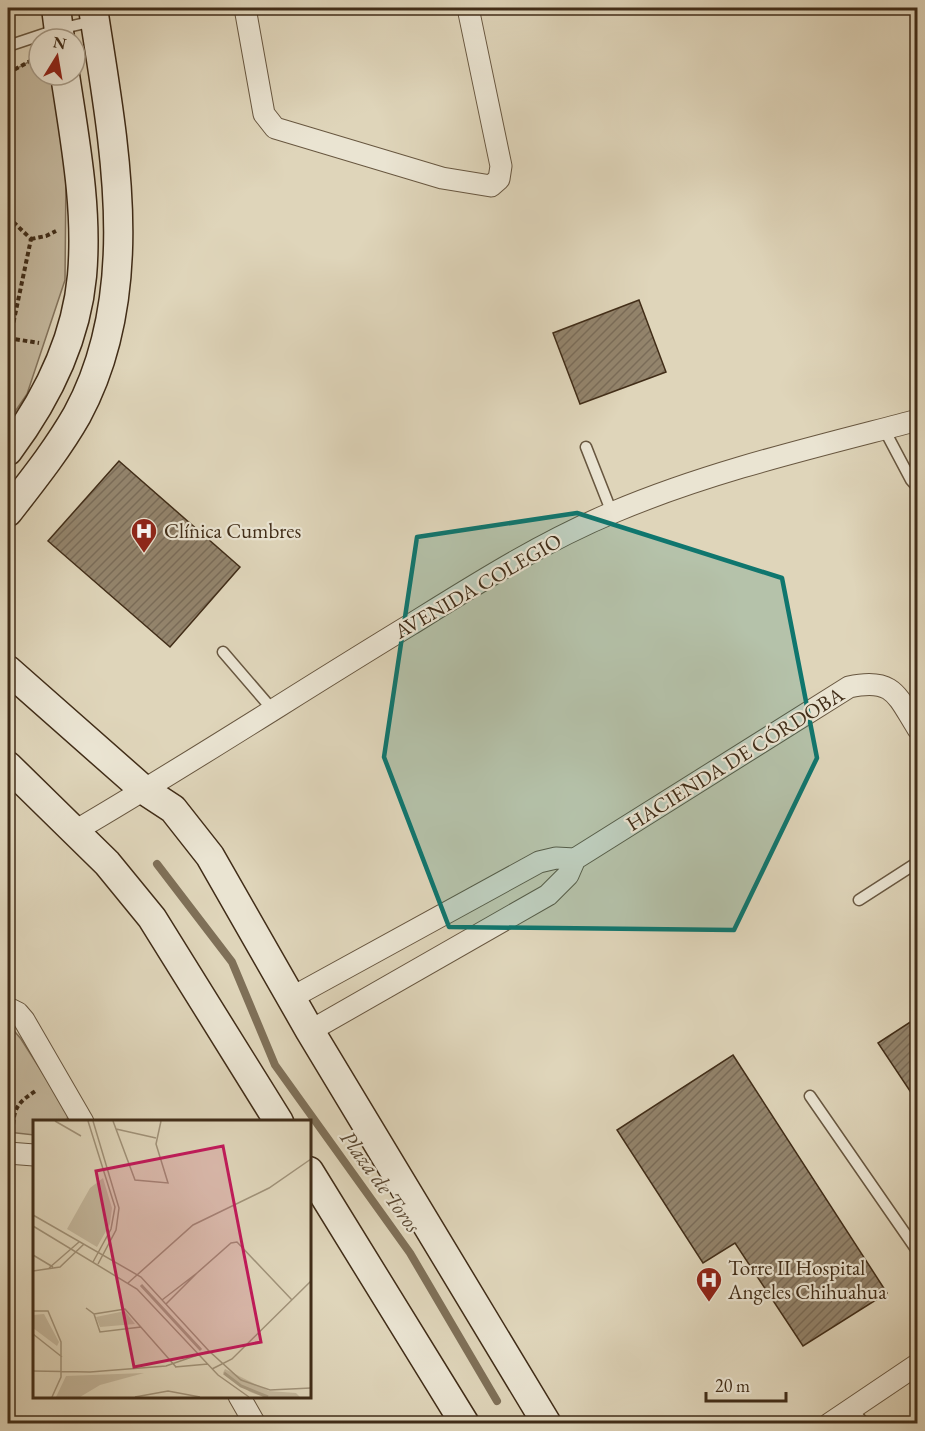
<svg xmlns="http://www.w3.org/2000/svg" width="925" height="1431" font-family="'EB Garamond',serif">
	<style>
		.green { fill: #c4b89e; stroke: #82725b; stroke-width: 1.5 }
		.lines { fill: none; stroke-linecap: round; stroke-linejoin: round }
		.stream { stroke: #7f7058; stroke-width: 8 }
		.building { fill: url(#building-hatch); stroke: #412d18; stroke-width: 1.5 }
		.lane-casing { stroke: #685740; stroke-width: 13 }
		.street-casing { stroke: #685740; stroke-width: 23 }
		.secondary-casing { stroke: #412d18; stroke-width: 31 }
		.path { stroke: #412d18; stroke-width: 4; stroke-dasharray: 4.5 3; stroke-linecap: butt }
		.lane { stroke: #eae4d2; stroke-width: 10 }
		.street { stroke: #eae4d2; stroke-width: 21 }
		.secondary { stroke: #eae4d2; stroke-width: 28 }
		.marked { fill: #0f766e; fill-opacity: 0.2; stroke: #0f766e; stroke-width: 4.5; stroke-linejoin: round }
		.labels { text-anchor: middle; stroke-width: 4.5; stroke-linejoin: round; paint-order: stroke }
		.poi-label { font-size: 21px; fill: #412d18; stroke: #eae4d2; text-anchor: start }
		.street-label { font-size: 21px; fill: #412d18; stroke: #eae4d2 }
		.water-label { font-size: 22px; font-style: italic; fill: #5b4933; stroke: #eae4d2 }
		.inset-river { fill: none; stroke: #a99c83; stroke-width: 3 }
		.inset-road { fill: none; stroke: #a09279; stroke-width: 1.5 }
		.view { fill: #c2185b; fill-opacity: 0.15; stroke: #c2185b; stroke-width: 3 }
		.inset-edge { fill: none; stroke: #412d18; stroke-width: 3 }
	</style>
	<defs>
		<pattern id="building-hatch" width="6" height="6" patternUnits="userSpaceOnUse" patternTransform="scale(1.5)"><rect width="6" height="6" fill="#93846c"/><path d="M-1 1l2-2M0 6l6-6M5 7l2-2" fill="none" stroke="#7a6c58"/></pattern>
	</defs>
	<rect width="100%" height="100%" fill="#dfd5ba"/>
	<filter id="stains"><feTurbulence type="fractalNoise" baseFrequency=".00333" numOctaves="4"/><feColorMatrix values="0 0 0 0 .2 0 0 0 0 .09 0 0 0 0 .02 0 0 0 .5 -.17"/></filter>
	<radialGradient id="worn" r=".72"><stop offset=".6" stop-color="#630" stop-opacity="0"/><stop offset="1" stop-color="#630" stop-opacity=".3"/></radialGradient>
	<path class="green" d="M38 57 39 75H56L66 172 65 280 27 394 8 422V73Z
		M8 1027H11L21 1039 68 1113 67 1122H34V1135L8 1132Z"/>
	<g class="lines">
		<path class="stream" d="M157 864 232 962 275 1065 410 1253 497 1401"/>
	</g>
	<path class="building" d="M639 300 666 372 580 404 553 333Z
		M119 461 240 567 170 647 48 541Z
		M918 1017V1103L878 1043Z
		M733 1055 887 1293 803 1346 735 1243 703 1263 617 1130Z"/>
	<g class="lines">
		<g class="lane-casing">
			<path id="lane" d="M8 46 59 29 94 21
				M884 429 911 480 918 488
				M586 447 612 513
				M223 652 272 709
				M859 900 918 862
				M810 1096 918 1252
				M851 1409 865 1424"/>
		</g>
		<g class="street-casing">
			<path id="street" d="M245 8 264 114 275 128 442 178 491 186 499 179 501 166 468 8
				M75 831C188 765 298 693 410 625 476 584 542 542 614 512 711 471 815 447 918 420
				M575 859 849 687C894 677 897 696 918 729
				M291 998 539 862 556 858 575 859 568 875 548 895 310 1031
				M8 1008 18 1013 24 1020 83 1122
				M8 1153 34 1155
				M239 1396 255 1424
				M829 1424 918 1364"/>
		</g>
		<g class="secondary-casing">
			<path id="secondary" d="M56 8 60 39
				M8 451C46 400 76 341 82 276 88 209 75 141 65 75
				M8 512C32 481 57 450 77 415 145 290 113 140 93 8
				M8 670 144 790 173 809 210 856 310 1031 547 1424
				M8 766 107 863 152 918 279 1122
				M309 1171 465 1424"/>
		</g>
		<path class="path" d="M8 73 36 58
			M8 217 31 239 10 339 8 342
			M31 239 46 236 56 231
			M8 338 39 343
			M13 1132C13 1108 17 1103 37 1090"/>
		<use href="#lane" class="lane"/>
		<use href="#street" class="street"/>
		<use href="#secondary" class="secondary"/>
	</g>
	<path class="marked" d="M577 513 782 578 817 758 734 930 449 927 384 757 417 537Z"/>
	<defs>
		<g id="hospital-pin" transform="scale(1.35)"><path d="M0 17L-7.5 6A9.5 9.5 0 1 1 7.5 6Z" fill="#8f2418" stroke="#eae4d2"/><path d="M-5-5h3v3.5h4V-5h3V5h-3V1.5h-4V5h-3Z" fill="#fff"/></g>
	</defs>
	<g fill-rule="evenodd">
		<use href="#hospital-pin" x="144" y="531"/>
		<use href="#hospital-pin" x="709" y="1280"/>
	</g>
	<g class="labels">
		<g class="poi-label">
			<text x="164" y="538">Clínica Cumbres</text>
			<text x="728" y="1275">Torre II Hospital<tspan x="728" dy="24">Angeles Chihuahua</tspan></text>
		</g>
		<g class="street-label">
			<text transform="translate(478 586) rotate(-30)" y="7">AVENIDA COLEGIO</text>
			<text transform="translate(735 759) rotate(-32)" y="7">HACIENDA DE CÓRDOBA</text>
		</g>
		<g class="water-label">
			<text transform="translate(381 1181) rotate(54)" y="8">Plaza de Toros</text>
		</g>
	</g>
	<g transform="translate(33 1120)">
		<rect width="278" height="278" fill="#dfd5ba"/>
		<path d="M70 58 79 88 77 104 64 127 34 109 57 68ZM92 191 102 204 67 207 63 197ZM11 194 26 222 24 226 0 208V195ZM192 249 236 271 263 273 267 277H231L217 272 190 253ZM111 253 67 265 47 277H23L33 256Z" fill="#c4b89e"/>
		<path class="inset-river" d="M108 165 168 230M191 253 208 266 235 277"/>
		<path class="inset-road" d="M22 1 48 16M55 1 82 87 78 109 60 142M60 1 86 88 83 110 65 144M80 1 102 60 135 63 123 24 128 1M83 9 123 18M0 95 108 157 176 231 208 260 237 270 278 268M0 106 104 169 185 255 216 277M0 135 20 147M16 148 46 122M0 151 27 147 51 124M164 153 198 123 204 122 259 180M95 163 160 105 236 68 278 39M129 180 164 153 133 184M53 188 61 194 67 212 108 207M0 191H15L28 222V257L19 277M61 194 92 189 143 247M0 214 29 237M142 247 175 244M179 249 199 239 278 161M0 251 57 252 133 246 176 231M102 277 135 271 167 277"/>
		<path class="view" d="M190 26 228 222 101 247 63 51Z"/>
		<rect width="278" height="278" class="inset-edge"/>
	</g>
	<rect width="925" height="1431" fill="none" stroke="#dfd5ba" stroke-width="30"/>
	<rect x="9" y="9" width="907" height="1413" fill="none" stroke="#412d18" stroke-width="3"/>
	<rect x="15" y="15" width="895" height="1401" fill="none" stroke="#412d18" stroke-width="1.5"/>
	<g transform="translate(57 57) rotate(11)"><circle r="28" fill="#eae4d2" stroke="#a69b88" stroke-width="1.5"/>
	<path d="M0-4.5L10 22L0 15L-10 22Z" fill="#8f2418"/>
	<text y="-9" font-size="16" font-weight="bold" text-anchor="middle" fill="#412d18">N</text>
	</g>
	<path d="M706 1392v9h80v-9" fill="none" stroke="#412d18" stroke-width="3"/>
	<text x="715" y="1392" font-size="18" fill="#412d18" stroke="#eae4d2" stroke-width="4.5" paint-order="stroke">20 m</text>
	<rect width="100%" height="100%" filter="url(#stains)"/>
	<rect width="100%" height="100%" fill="url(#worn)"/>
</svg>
